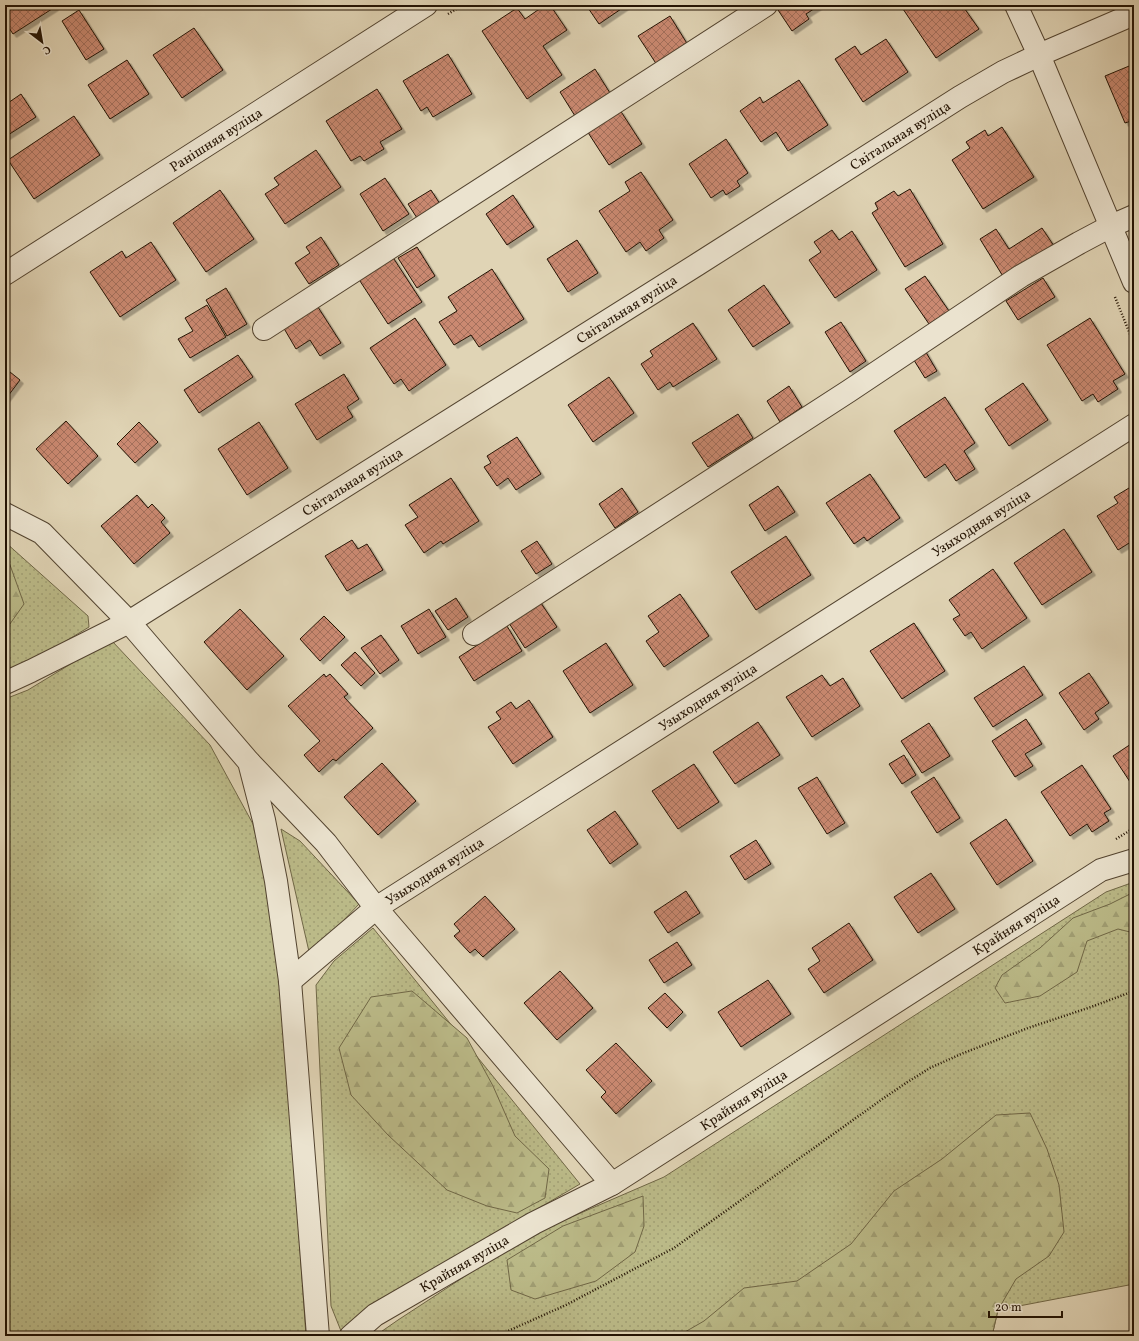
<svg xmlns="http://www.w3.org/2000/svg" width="1139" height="1341" font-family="Vollkorn,serif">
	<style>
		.grass { fill: url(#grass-dots); stroke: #706746 }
		.forest { fill: url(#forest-firs); stroke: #706746 }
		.building { fill: url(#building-cross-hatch); stroke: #241404; filter: url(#shadow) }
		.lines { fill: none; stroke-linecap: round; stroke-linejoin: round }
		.minor-casing { stroke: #534430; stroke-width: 24 }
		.path { stroke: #241404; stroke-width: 2.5; stroke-dasharray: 1 2; stroke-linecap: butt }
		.minor { stroke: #ebe3cf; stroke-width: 22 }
		.labels { text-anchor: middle; stroke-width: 3; stroke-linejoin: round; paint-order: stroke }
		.street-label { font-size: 14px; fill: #241404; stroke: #ebe3cf }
	</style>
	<defs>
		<pattern id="grass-dots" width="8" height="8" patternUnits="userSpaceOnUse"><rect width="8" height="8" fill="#bbba88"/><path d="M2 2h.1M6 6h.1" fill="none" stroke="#a19f74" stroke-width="1.8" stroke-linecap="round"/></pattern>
		<pattern id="forest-firs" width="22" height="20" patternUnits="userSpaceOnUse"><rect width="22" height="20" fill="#bbba88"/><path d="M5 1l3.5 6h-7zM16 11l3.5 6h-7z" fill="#a19f74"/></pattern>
		<pattern id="building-cross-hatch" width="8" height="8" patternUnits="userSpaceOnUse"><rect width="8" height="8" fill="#ca8971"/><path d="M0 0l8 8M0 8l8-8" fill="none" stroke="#a46f5b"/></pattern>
		<filter id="shadow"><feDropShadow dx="3.5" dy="3.5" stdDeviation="0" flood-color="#0004"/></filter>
	</defs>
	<rect width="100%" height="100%" fill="#e0d4b5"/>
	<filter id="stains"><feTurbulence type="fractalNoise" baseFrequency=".005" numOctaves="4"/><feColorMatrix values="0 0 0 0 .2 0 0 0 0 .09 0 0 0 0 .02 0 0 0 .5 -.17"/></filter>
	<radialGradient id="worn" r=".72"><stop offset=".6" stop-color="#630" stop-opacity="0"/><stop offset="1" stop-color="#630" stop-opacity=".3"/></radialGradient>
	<path class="grass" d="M5 542 88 616 89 627 23 667 5 675Z
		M112 641 210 745 253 824 267 882 283 1002 306 1336H5V699L28 690 105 643Z
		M281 829 300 841 359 904 310 956Z
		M1134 882V1284L998 1310 992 1336H375L398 1320 525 1237 664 1177 1106 892Z
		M373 928 580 1184 375 1304 341 1331 331 1306 316 985 334 961Z"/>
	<path class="forest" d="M5 551 24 604 5 631Z
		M1134 892V933L1118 929 1087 941 1077 972 1040 996 1005 1003 995 988 1002 975 1040 948 1073 918 1110 904Z
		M412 991 467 1038 493 1086 515 1136 549 1169 545 1198 517 1213 487 1206 447 1190 388 1135 351 1095 339 1048 371 997Z
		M1030 1113 1047 1149 1059 1185 1064 1232 1049 1256 1016 1279 998 1310 992 1336H678L704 1321 744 1288 797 1281 851 1244 894 1191 942 1159 996 1115Z
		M643 1196 644 1226 635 1252 596 1281 535 1299 511 1290 507 1260 563 1226Z"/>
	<path class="building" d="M5 5H54L55 7 13 34 5 22Z
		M545 5H550L567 30 543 46 562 75 527 99 482 31 517 8 525 19Z
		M586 5H627L599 24Z
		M786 5H820L806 14 809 19 792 31 778 10Z
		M903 5H962L979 29 936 58 901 6Z
		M79 10 104 49 86 60 62 21Z
		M670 16 688 45 657 65 638 36Z
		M194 28 223 70 182 98 153 55Z
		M886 39 908 72 863 102 835 59 855 46 861 55Z
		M448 54 472 94 433 117 427 107 421 111 403 81Z
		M127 60 149 94 110 119 88 85Z
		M1134 64V120L1125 123 1105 76Z
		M595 69 610 93 575 116 560 92Z
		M799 80 828 125 788 151 776 132 761 142 740 111 760 97 763 103Z
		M377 89 402 129 380 142 384 149 364 161 360 156 351 161 326 121Z
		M21 94 36 117 5 137V105Z
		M620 110 642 144 609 165 587 131Z
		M74 116 100 155 34 199 8 160Z
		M1002 127 1034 177 983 209 952 160 970 148 966 142 985 130 988 136Z
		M726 139 748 173 737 181 740 186 726 195 723 190 711 198 689 164Z
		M316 150 341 187 285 224 265 194 279 185 274 178Z
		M641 172 673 220 659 230 664 238 646 251 640 242 626 252 599 211 630 191 625 182Z
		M385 178 409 214 383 231 360 194Z
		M910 189 943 244 905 267 872 213 878 209 875 203 894 191 898 196Z
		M220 190 254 239 206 272 173 223Z
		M431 190 440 204 417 218 408 204Z
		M513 195 534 227 507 245 486 214Z
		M1042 228 1054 246 1004 278 980 239 996 229 1009 249Z
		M832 230 839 240 852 231 877 270 835 298 809 260 821 252 814 242Z
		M321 237 339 265 309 284 295 263 310 253 306 247Z
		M577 240 598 273 568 292 547 259Z
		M151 242 176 280 120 317 90 272 122 251 126 258Z
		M417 247 435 276 417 288 398 258Z
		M392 256 422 302 388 324 358 278Z
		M492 269 524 319 479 347 471 335 454 345 439 322 457 311 448 297Z
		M925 276 949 311 929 324 905 289Z
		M1043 278 1055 297 1018 320 1006 301Z
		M764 285 790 323 753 347 728 310Z
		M226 288 247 324 227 336 206 300Z
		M316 304 341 343 320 356 310 340 296 349 282 325Z
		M207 305 226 337 190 358 178 339 193 331 185 318Z
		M415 318 446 365 409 391 401 379 394 384 370 348Z
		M1090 318 1125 374 1113 381 1118 389 1098 402 1093 394 1082 401 1047 345Z
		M841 322 866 361 850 372 825 332Z
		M693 323 717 359 673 387 670 382 658 390 641 364 653 356 650 351Z
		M924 349 937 371 925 378 912 357Z
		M238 355 253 377 199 413 184 390Z
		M5 368 20 380 5 400Z
		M344 374 359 399 347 407 353 417 317 440 295 404Z
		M609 377 634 413 593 442 568 405Z
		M1023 383 1048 420 1009 446 985 409Z
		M789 386 802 407 780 422 767 401Z
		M945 397 975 443 964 451 975 469 956 481 945 464 925 478 894 431Z
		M738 414 753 438 708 467 692 443Z
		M66 421 98 456 68 484 36 449Z
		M139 422 158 442 135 463 117 444Z
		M259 422 288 468 247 495 218 449Z
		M517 437 541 474 516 490 508 478 497 486 484 467 491 463 487 456Z
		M870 474 900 518 867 541 864 537 854 544 826 503Z
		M451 478 479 521 443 544 441 541 424 553 405 525 418 517 409 505Z
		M1134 485V540L1118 550 1097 516 1118 503 1114 497Z
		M778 486 795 512 765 531 749 505Z
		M622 488 638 512 615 528 599 504Z
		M137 495 148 508 152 504 165 518 161 522 170 533 134 564 101 526Z
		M1064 529 1092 572 1042 605 1014 563Z
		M786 536 811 575 756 610 731 572Z
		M352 540 358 549 367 544 383 570 347 591 325 556Z
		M537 541 552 564 536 574 521 551Z
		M993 569 1027 618 982 649 971 632 965 636 953 619 960 615 949 600Z
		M680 594 709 636 664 667 646 641 659 632 648 616Z
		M456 598 468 617 448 630 435 611Z
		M539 600 557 627 525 648 507 620Z
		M240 609 284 656 247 690 204 642Z
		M429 609 446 637 418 654 401 626Z
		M324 616 345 637 320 661 300 639Z
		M914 623 945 671 902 699 870 651Z
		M507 626 522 651 474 681 459 657Z
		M381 635 399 660 380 674 361 648Z
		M606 643 633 685 590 713 563 671Z
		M355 652 375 673 361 686 341 665Z
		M1024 666 1043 695 993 727 974 698Z
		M1089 673 1109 703 1095 713 1099 719 1084 730 1059 693Z
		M324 674 326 677 330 674 348 694 344 697 373 728 336 761 333 759 319 772 304 755 320 741 288 706Z
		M822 675 830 686 843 678 860 706 812 737 786 697Z
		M529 700 553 737 513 764 488 727 501 719 496 712 511 702 516 709Z
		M1026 719 1042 744 1025 754 1033 766 1015 777 992 741Z
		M758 722 780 755 735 784 713 752Z
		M929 723 950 756 922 773 901 741Z
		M1134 742V788L1113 756Z
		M904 755 916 775 902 784 889 764Z
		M382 763 416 801 378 835 344 797Z
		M694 764 719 802 678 829 652 791Z
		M1082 765 1111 809 1104 813 1109 821 1092 832 1087 824 1070 836 1041 792Z
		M817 777 845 823 827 834 798 788Z
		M934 777 960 818 937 833 911 792Z
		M615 811 638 844 610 864 587 830Z
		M1006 819 1033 861 997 885 970 843Z
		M756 840 771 864 745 880 730 856Z
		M931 873 955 909 918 933 894 897Z
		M686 891 700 913 668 933 654 912Z
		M485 896 515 929 483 957 475 949 470 953 454 936 460 931 454 924Z
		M849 923 873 960 824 993 808 969 820 961 812 948Z
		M677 942 692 965 664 983 649 960Z
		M560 971 593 1008 557 1040 524 1003Z
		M768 980 791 1014 741 1047 718 1012Z
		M665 993 683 1012 667 1028 648 1008Z
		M616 1043 652 1081 616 1114 601 1097 606 1092 586 1070Z"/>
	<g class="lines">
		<g class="minor-casing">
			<g id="minor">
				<path d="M1016 5 1039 55 1134 282"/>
				<path id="s1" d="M5 274 426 5"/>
				<path d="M264 329 766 5"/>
				<path d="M5 514 42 533 129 622 249 762 264 820 276 881 290 981 318 1336"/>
				<path d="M474 634 849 391 1021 276 1079 243 1111 226 1134 216"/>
				<path id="s2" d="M5 683 31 671 129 622 698 264 960 97 1003 72 1039 55 1134 14"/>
				<path d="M250 763 326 843 376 908 612 1184"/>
				<path id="s3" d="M290 981 376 908 1134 425"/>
				<path id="s4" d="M351 1336 375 1315 534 1223 612 1184 1101 870 1134 860"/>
			</g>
		</g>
		<path class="path" d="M448 14 463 5
			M1115 297 1134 344
			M1116 839 1134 828
			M501 1336 508 1331 566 1305 674 1248 881 1100 906 1083 930 1068 961 1054 1028 1028 1091 1007 1134 991"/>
		<use href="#minor" class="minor"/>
	</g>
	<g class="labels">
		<g class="street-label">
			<text dy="5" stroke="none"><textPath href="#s2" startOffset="1050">Світальная вуліца</textPath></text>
			<text dy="5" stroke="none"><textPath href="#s1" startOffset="250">Ранішняя вуліца</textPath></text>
			<text dy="5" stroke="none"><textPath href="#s2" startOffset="726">Світальная вуліца</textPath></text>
			<text dy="5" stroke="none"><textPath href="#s2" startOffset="402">Світальная вуліца</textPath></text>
			<text dy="5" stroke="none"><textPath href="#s3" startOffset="830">Узыходняя вуліца</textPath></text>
			<text dy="5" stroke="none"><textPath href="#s3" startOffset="506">Узыходняя вуліца</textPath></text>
			<text dy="5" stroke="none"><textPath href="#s3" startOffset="182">Узыходняя вуліца</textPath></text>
			<text dy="5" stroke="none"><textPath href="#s4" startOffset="783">Крайняя вуліца</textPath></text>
			<text dy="5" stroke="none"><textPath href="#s4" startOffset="459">Крайняя вуліца</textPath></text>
			<text dy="5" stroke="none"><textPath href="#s4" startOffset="135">Крайняя вуліца</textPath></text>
		</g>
	</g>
	<rect width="1139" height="1341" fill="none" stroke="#e0d4b5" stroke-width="20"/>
	<rect x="6" y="6" width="1127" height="1329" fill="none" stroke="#241404" stroke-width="2"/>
	<rect x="10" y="10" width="1119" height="1321" fill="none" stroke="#241404"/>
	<g transform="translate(42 42) rotate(149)" stroke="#ebe3cf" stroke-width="3" paint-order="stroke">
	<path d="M0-3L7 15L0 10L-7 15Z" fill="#241404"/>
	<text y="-6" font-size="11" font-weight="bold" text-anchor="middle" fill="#241404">С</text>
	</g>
	<path d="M989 1311v6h73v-6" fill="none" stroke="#241404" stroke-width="2"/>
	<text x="995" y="1311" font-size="12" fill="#241404" stroke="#ebe3cf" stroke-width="3" paint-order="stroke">20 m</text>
	<rect width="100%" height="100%" filter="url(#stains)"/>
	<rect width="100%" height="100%" fill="url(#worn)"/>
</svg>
